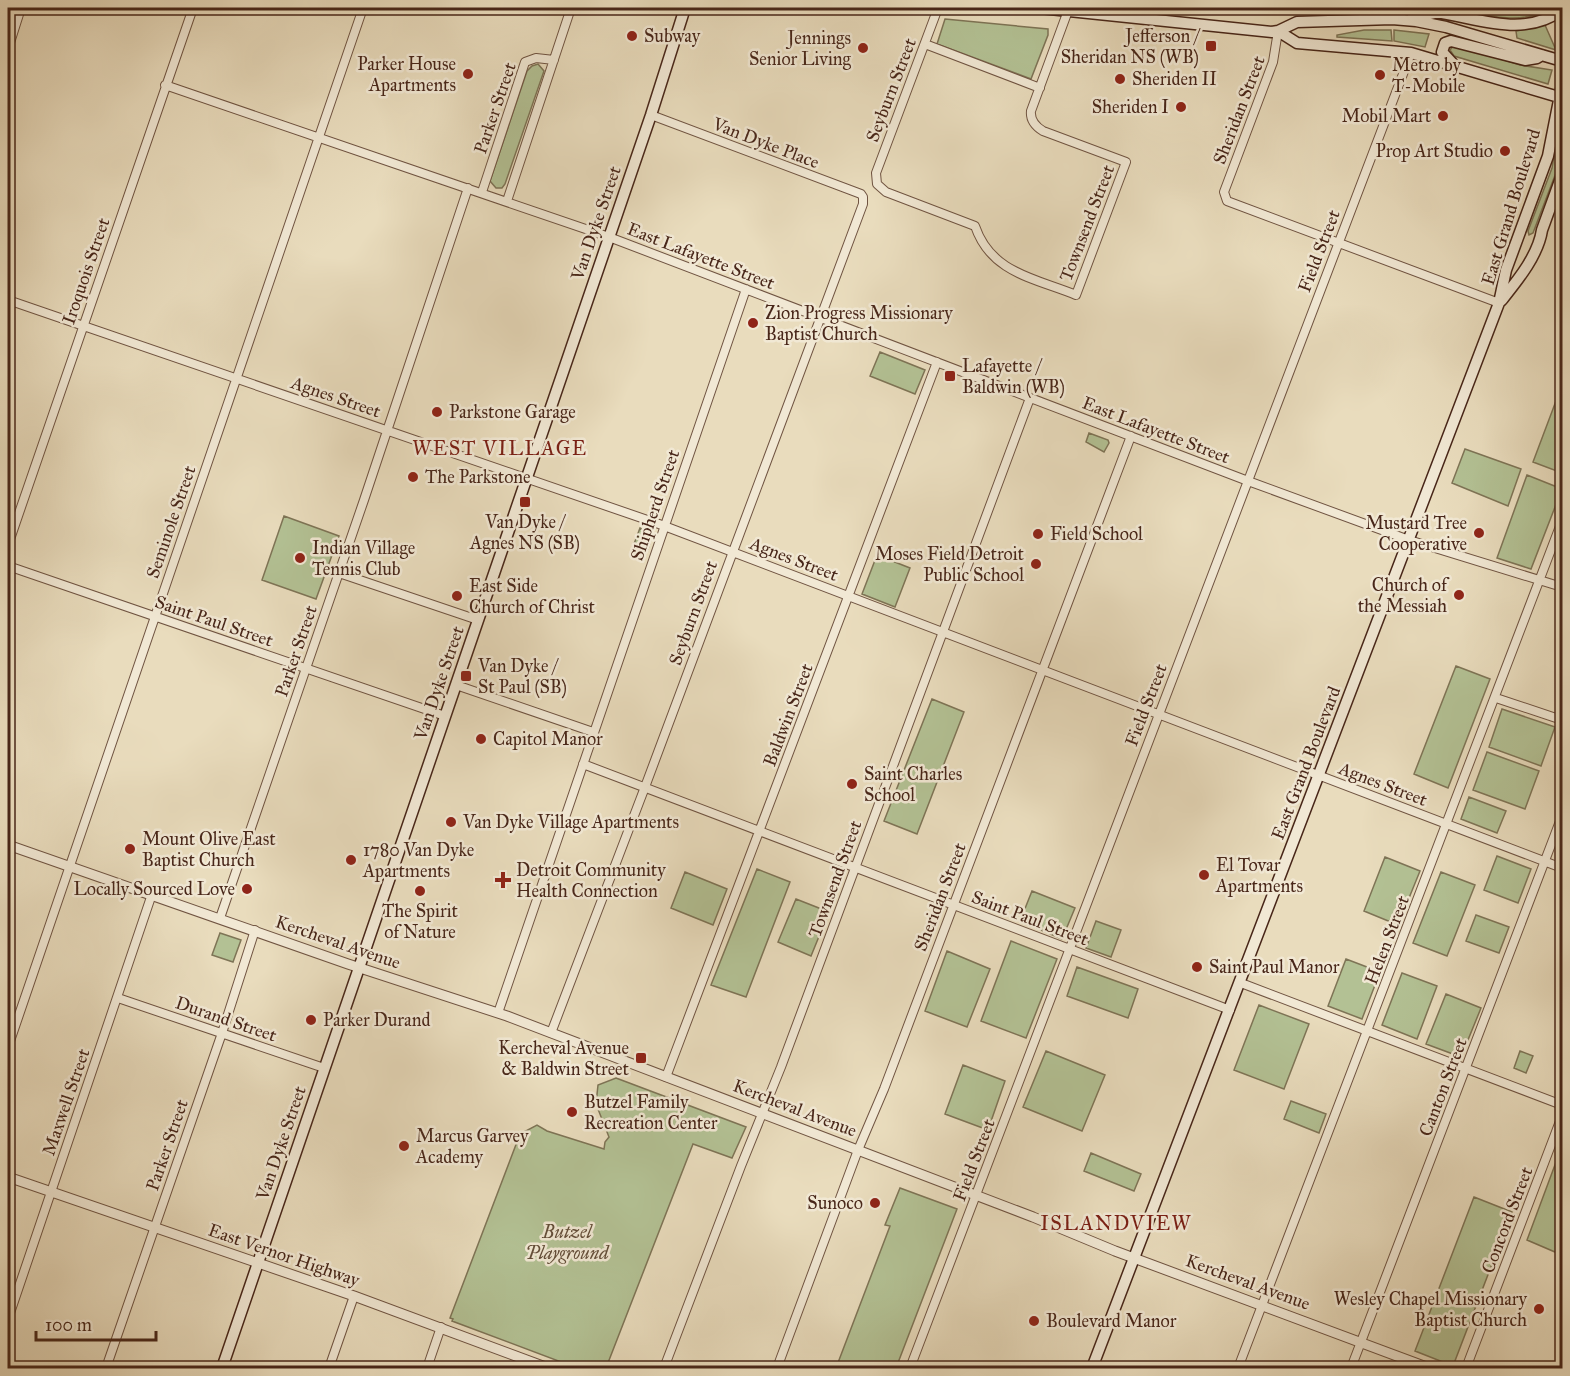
<svg xmlns="http://www.w3.org/2000/svg" width="1570" height="1376" font-family="'IM FELL Great Primer',serif">
	<style>
		.green { fill: #b3c194; stroke: #7e7456; stroke-width: 1.5 }
		.lines { fill: none; stroke-linecap: round; stroke-linejoin: round }
		.minor-casing { stroke: #705442; stroke-width: 10 }
		.tertiary-casing { stroke: #705442; stroke-width: 11 }
		.secondary-casing { stroke: #482619; stroke-width: 13 }
		.minor { stroke: #f1e8d4; stroke-width: 8 }
		.tertiary { stroke: #f1e8d4; stroke-width: 9 }
		.secondary { stroke: #f1e8d4; stroke-width: 10 }
		.poi-dot { fill: #8f2418; stroke: #f1e8d4; stroke-width: 2 }
		.labels { text-anchor: middle; stroke-width: 5; stroke-linejoin: round; paint-order: stroke }
		.poi-label { font-size: 18px; fill: #482619; stroke: #f1e8d4; text-anchor: start }
		.street-label { font-size: 18px; fill: #482619; stroke: #f1e8d4 }
		.park-label { font-size: 18px; font-style: italic; fill: #634d38; stroke: #f1e8d4 }
		.neighbourhood-label { font-size: 20px; letter-spacing: 1.5px; fill: #7a1f14; stroke: #f1e8d4 }
	</style>
	<rect width="100%" height="100%" fill="#e9dcbd"/>
	<filter id="stains"><feTurbulence type="fractalNoise" baseFrequency=".00333" numOctaves="4"/><feColorMatrix values="0 0 0 0 .2 0 0 0 0 .09 0 0 0 0 .02 0 0 0 .5 -.17"/></filter>
	<radialGradient id="worn" r=".72"><stop offset=".6" stop-color="#630" stop-opacity="0"/><stop offset="1" stop-color="#630" stop-opacity=".3"/></radialGradient>
	<path class="green" d="M1449 8H1552C1519 27 1484 14 1449 8Z
		M945 19 1048 29V35L1031 79 937 44Z
		M1545 25 1556 50 1517 38 1516 31Z
		M1364 30H1391L1392 41 1337 37V35Z
		M1394 30 1429 34 1425 47 1394 41Z
		M1457 45 1520 65 1552 70 1548 84 1454 56 1450 50 1453 46Z
		M538 64 544 71 505 184 502 188H496L490 181 527 71 532 66Z
		M1562 126V157L1533 233 1529 235 1528 231 1552 168 1558 132Z
		M880 352 925 370 915 394 870 376Z
		M1562 385V473L1533 462Z
		M1089 433 1108 440 1109 443 1104 452 1086 442Z
		M1465 449 1521 469 1508 506 1452 483Z
		M1527 475 1562 489 1531 569 1497 558Z
		M284 516 339 536 316 599 262 580Z
		M640 528 653 533 648 549 634 544Z
		M877 555 910 568 895 607 862 594Z
		M1456 666 1490 679 1448 788 1414 774Z
		M932 699 964 712 917 834 884 821Z
		M1502 709 1555 727 1541 766 1489 747Z
		M1487 752 1539 771 1525 809 1473 790Z
		M1469 797 1506 811 1497 833 1461 819Z
		M1497 856 1531 869 1518 903 1484 890Z
		M1385 857 1420 871 1398 925 1364 911Z
		M757 869 790 882 746 997 711 985Z
		M685 872 727 889 713 925 671 908Z
		M1441 872 1475 885 1447 956 1413 943Z
		M1032 891 1075 908 1062 939 1020 921Z
		M796 899 829 912 811 956 778 942Z
		M1476 915 1509 927 1499 953 1466 941Z
		M1096 921 1121 930 1111 957 1086 948Z
		M220 933 241 940 233 962 212 955Z
		M1011 941 1057 959 1026 1038 981 1021Z
		M947 951 990 969 967 1027 925 1011Z
		M1346 959 1380 972 1362 1019 1328 1006Z
		M1077 967 1138 989 1128 1018 1067 996Z
		M1402 973 1437 986 1417 1039 1382 1025Z
		M1446 994 1481 1008 1461 1057 1426 1044Z
		M1259 1005 1309 1024 1284 1089 1234 1070Z
		M1046 1051 1105 1075 1082 1131 1023 1107Z
		M1520 1051 1533 1056 1526 1073 1514 1068Z
		M963 1065 1005 1081 988 1130 945 1114Z
		M616 1078 746 1127 732 1158 693 1144 606 1368H577L452 1321 453 1319 450 1318 520 1134 537 1125 547 1131 604 1149 605 1142 609 1137 596 1104 598 1085Z
		M1291 1101 1326 1114 1319 1133 1284 1119Z
		M1562 1146V1255L1527 1240Z
		M1091 1153 1141 1174 1134 1191 1084 1171Z
		M900 1188 957 1209 896 1368H836L890 1226 885 1225Z
		M1474 1197 1512 1212 1453 1366 1415 1351Z"/>
	<g class="lines">
		<g class="minor-casing">
			<path id="minor" d="M938 8 876 173 877 184 886 192 975 226C991 273 1034 278 1076 295L1126 162 1043 131C1035 126 1030 120 1031 111L1069 8
				M1278 31 1273 62 1224 192 1227 201 1499 303
				M925 44 1040 88
				M8 49 21 8
				M165 85 609 237 1248 481 1409 540 1562 587
				M482 192 525 62 536 58 554 60
				M507 201 571 8
				M8 300 659 524 1562 868
				M8 545 193 8
				M8 566 445 716
				M339 573 478 620
				M456 685 593 732
				M1496 698 1562 720
				M583 764 1230 1010
				M220 918 364 500 468 188
				M1241 983 1562 1105
				M118 998 324 1068
				M498 1013 746 289
				M551 1033 645 787 863 204V197L861 194 651 115
				M8 1047 363 8
				M666 1077 937 362
				M8 1319 152 894
				M106 1368 222 1033 255 930
				M329 1368 354 1296
				M427 1368 441 1327
				M664 1368 741 1166 781 1067 1030 398
				M777 1368 858 1150 884 1089 1131 436
				M910 1368 1411 53
				M1238 1368 1562 521
				M1351 1368 1562 816
				M1466 1368 1562 1116"/>
		</g>
		<g class="tertiary-casing">
			<path id="tertiary" d="M8 845 348 964 507 1016 1033 1217 1115 1251 1429 1368
				M8 1177 354 1296 548 1368"/>
		</g>
		<g class="secondary-casing">
			<path id="secondary" d="M1040 8 1272 32 1278 31 1297 22 1392 19 1416 21 1446 27 1562 61
				M1412 18 1434 13H1442C1483 20 1525 37 1562 10
				M1278 31 1297 43 1411 53 1562 98
				M1454 65 1442 52 1445 43 1451 41 1525 60 1537 58 1542 55
				M1501 301C1517 281 1538 256 1542 230L1562 175
				M222 1368 651 115 685 8
				M1092 1368 1499 303 1506 270 1548 156 1562 85"/>
		</g>
		<use href="#minor" class="minor"/>
		<use href="#tertiary" class="tertiary"/>
		<use href="#secondary" class="secondary"/>
	</g>
	<g class="poi-dot">
		<circle cx="632" cy="36" r="6"/>
		<rect x="1205" y="40" width="12" height="12" rx="3"/>
		<circle cx="863" cy="48" r="6"/>
		<circle cx="468" cy="74" r="6"/>
		<circle cx="1380" cy="75" r="6"/>
		<circle cx="1120" cy="79" r="6"/>
		<circle cx="1181" cy="107" r="6"/>
		<circle cx="1443" cy="116" r="6"/>
		<circle cx="1505" cy="151" r="6"/>
		<circle cx="753" cy="323" r="6"/>
		<rect x="944" y="370" width="12" height="12" rx="3"/>
		<circle cx="437" cy="412" r="6"/>
		<circle cx="413" cy="477" r="6"/>
		<rect x="519" y="496" width="12" height="12" rx="3"/>
		<circle cx="1479" cy="533" r="6"/>
		<circle cx="1038" cy="534" r="6"/>
		<circle cx="300" cy="558" r="6"/>
		<circle cx="1036" cy="564" r="6"/>
		<circle cx="1459" cy="595" r="6"/>
		<circle cx="457" cy="596" r="6"/>
		<rect x="460" y="670" width="12" height="12" rx="3"/>
		<circle cx="481" cy="739" r="6"/>
		<circle cx="852" cy="784" r="6"/>
		<circle cx="451" cy="822" r="6"/>
		<circle cx="130" cy="849" r="6"/>
		<circle cx="351" cy="860" r="6"/>
		<circle cx="1204" cy="875" r="6"/>
		<path d="M500 871h6v6h6v6h-6v6h-6v-6h-6v-6h6z"/>
		<circle cx="247" cy="889" r="6"/>
		<circle cx="420" cy="891" r="6"/>
		<circle cx="1197" cy="967" r="6"/>
		<circle cx="311" cy="1020" r="6"/>
		<rect x="635" y="1052" width="12" height="12" rx="3"/>
		<circle cx="572" cy="1112" r="6"/>
		<circle cx="404" cy="1146" r="6"/>
		<circle cx="875" cy="1203" r="6"/>
		<circle cx="1539" cy="1309" r="6"/>
		<circle cx="1034" cy="1321" r="6"/>
	</g>
	<g class="labels">
		<g class="poi-label">
			<text x="644" y="42">Subway</text>
			<text x="1199" y="42" text-anchor="end">Jefferson /<tspan x="1199" dy="21">Sheridan NS (WB)</tspan></text>
			<text x="851" y="44" text-anchor="end">Jennings<tspan x="851" dy="21">Senior Living</tspan></text>
			<text x="456" y="70" text-anchor="end">Parker House<tspan x="456" dy="21">Apartments</tspan></text>
			<text x="1392" y="71">Metro by<tspan x="1392" dy="21">T-Mobile</tspan></text>
			<text x="1132" y="85">Sheriden II</text>
			<text x="1169" y="113" text-anchor="end">Sheriden I</text>
			<text x="1431" y="122" text-anchor="end">Mobil Mart</text>
			<text x="1493" y="157" text-anchor="end">Prop Art Studio</text>
			<text x="765" y="319">Zion Progress Missionary<tspan x="765" dy="21">Baptist Church</tspan></text>
			<text x="962" y="372">Lafayette /<tspan x="962" dy="21">Baldwin (WB)</tspan></text>
			<text x="449" y="418">Parkstone Garage</text>
			<text x="425" y="483">The Parkstone</text>
			<text x="525" y="528" text-anchor="middle">Van Dyke /<tspan x="525" dy="21">Agnes NS (SB)</tspan></text>
			<text x="1467" y="529" text-anchor="end">Mustard Tree<tspan x="1467" dy="21">Cooperative</tspan></text>
			<text x="1050" y="540">Field School</text>
			<text x="312" y="554">Indian Village<tspan x="312" dy="21">Tennis Club</tspan></text>
			<text x="1024" y="560" text-anchor="end">Moses Field Detroit<tspan x="1024" dy="21">Public School</tspan></text>
			<text x="1447" y="591" text-anchor="end">Church of<tspan x="1447" dy="21">the Messiah</tspan></text>
			<text x="469" y="592">East Side<tspan x="469" dy="21">Church of Christ</tspan></text>
			<text x="478" y="672">Van Dyke /<tspan x="478" dy="21">St Paul (SB)</tspan></text>
			<text x="493" y="745">Capitol Manor</text>
			<text x="864" y="780">Saint Charles<tspan x="864" dy="21">School</tspan></text>
			<text x="463" y="828">Van Dyke Village Apartments</text>
			<text x="142" y="845">Mount Olive East<tspan x="142" dy="21">Baptist Church</tspan></text>
			<text x="363" y="856">1780 Van Dyke<tspan x="363" dy="21">Apartments</tspan></text>
			<text x="1216" y="871">El Tovar<tspan x="1216" dy="21">Apartments</tspan></text>
			<text x="516" y="876">Detroit Community<tspan x="516" dy="21">Health Connection</tspan></text>
			<text x="235" y="895" text-anchor="end">Locally Sourced Love</text>
			<text x="420" y="917" text-anchor="middle">The Spirit<tspan x="420" dy="21">of Nature</tspan></text>
			<text x="1209" y="973">Saint Paul Manor</text>
			<text x="323" y="1026">Parker Durand</text>
			<text x="629" y="1054" text-anchor="end">Kercheval Avenue<tspan x="629" dy="21">&amp; Baldwin Street</tspan></text>
			<text x="584" y="1108">Butzel Family<tspan x="584" dy="21">Recreation Center</tspan></text>
			<text x="416" y="1142">Marcus Garvey<tspan x="416" dy="21">Academy</tspan></text>
			<text x="863" y="1209" text-anchor="end">Sunoco</text>
			<text x="1527" y="1305" text-anchor="end">Wesley Chapel Missionary<tspan x="1527" dy="21">Baptist Church</tspan></text>
			<text x="1046" y="1327">Boulevard Manor</text>
		</g>
		<g class="street-label">
			<text transform="translate(891 90) rotate(-69)" y="6">Seyburn Street</text>
			<text transform="translate(495 108) rotate(-71)" y="6">Parker Street</text>
			<text transform="translate(1239 110) rotate(-69)" y="6">Sheridan Street</text>
			<text transform="translate(766 143) rotate(21)" y="6">Van Dyke Place</text>
			<text transform="translate(1511 207) rotate(-73)" y="6">East Grand Boulevard</text>
			<text transform="translate(596 223) rotate(-71)" y="6">Van Dyke Street</text>
			<text transform="translate(1087 223) rotate(-69)" y="6">Townsend Street</text>
			<text transform="translate(1319 251) rotate(-69)" y="6">Field Street</text>
			<text transform="translate(701 256) rotate(21)" y="6">East Lafayette Street</text>
			<text transform="translate(86 271) rotate(-71)" y="6">Iroquois Street</text>
			<text transform="translate(336 397) rotate(19)" y="6">Agnes Street</text>
			<text transform="translate(1156 430) rotate(21)" y="6">East Lafayette Street</text>
			<text transform="translate(655 505) rotate(-71)" y="6">Shipherd Street</text>
			<text transform="translate(171 522) rotate(-71)" y="6">Seminole Street</text>
			<text transform="translate(794 559) rotate(21)" y="6">Agnes Street</text>
			<text transform="translate(693 613) rotate(-70)" y="6">Seyburn Street</text>
			<text transform="translate(214 621) rotate(19)" y="6">Saint Paul Street</text>
			<text transform="translate(296 651) rotate(-71)" y="6">Parker Street</text>
			<text transform="translate(439 683) rotate(-71)" y="6">Van Dyke Street</text>
			<text transform="translate(1146 705) rotate(-69)" y="6">Field Street</text>
			<text transform="translate(788 715) rotate(-69)" y="6">Baldwin Street</text>
			<text transform="translate(1306 763) rotate(-69)" y="6">East Grand Boulevard</text>
			<text transform="translate(1383 784) rotate(21)" y="6">Agnes Street</text>
			<text transform="translate(835 879) rotate(-70)" y="6">Townsend Street</text>
			<text transform="translate(940 897) rotate(-69)" y="6">Sheridan Street</text>
			<text transform="translate(1030 918) rotate(21)" y="6">Saint Paul Street</text>
			<text transform="translate(1387 940) rotate(-69)" y="6">Helen Street</text>
			<text transform="translate(338 942) rotate(19)" y="6">Kercheval Avenue</text>
			<text transform="translate(226 1019) rotate(19)" y="6">Durand Street</text>
			<text transform="translate(1443 1087) rotate(-69)" y="6">Canton Street</text>
			<text transform="translate(66 1102) rotate(-71)" y="6">Maxwell Street</text>
			<text transform="translate(795 1108) rotate(21)" y="6">Kercheval Avenue</text>
			<text transform="translate(281 1143) rotate(-71)" y="6">Van Dyke Street</text>
			<text transform="translate(167 1145) rotate(-71)" y="6">Parker Street</text>
			<text transform="translate(974 1160) rotate(-69)" y="6">Field Street</text>
			<text transform="translate(1507 1220) rotate(-69)" y="6">Concord Street</text>
			<text transform="translate(284 1255) rotate(19)" y="6">East Vernor Highway</text>
			<text transform="translate(1248 1282) rotate(20)" y="6">Kercheval Avenue</text>
		</g>
		<g class="park-label">
			<text x="567" y="1238">Butzel<tspan x="567" dy="21">Playground</tspan></text>
		</g>
		<g class="neighbourhood-label">
			<text x="500" y="455">WEST VILLAGE</text>
			<text x="1116" y="1230">ISLANDVIEW</text>
		</g>
	</g>
	<rect width="1570" height="1376" fill="none" stroke="#e9dcbd" stroke-width="30"/>
	<rect x="9" y="9" width="1552" height="1358" fill="none" stroke="#482619" stroke-width="3"/>
	<rect x="15" y="15" width="1540" height="1346" fill="none" stroke="#482619" stroke-width="1.5"/>
	<path d="M36 1331v9h120v-9" fill="none" stroke="#482619" stroke-width="3"/>
	<text x="45" y="1331" font-size="18" fill="#482619" stroke="#f1e8d4" stroke-width="4.5" paint-order="stroke">100 m</text>
	<rect width="100%" height="100%" filter="url(#stains)"/>
	<rect width="100%" height="100%" fill="url(#worn)"/>
</svg>
